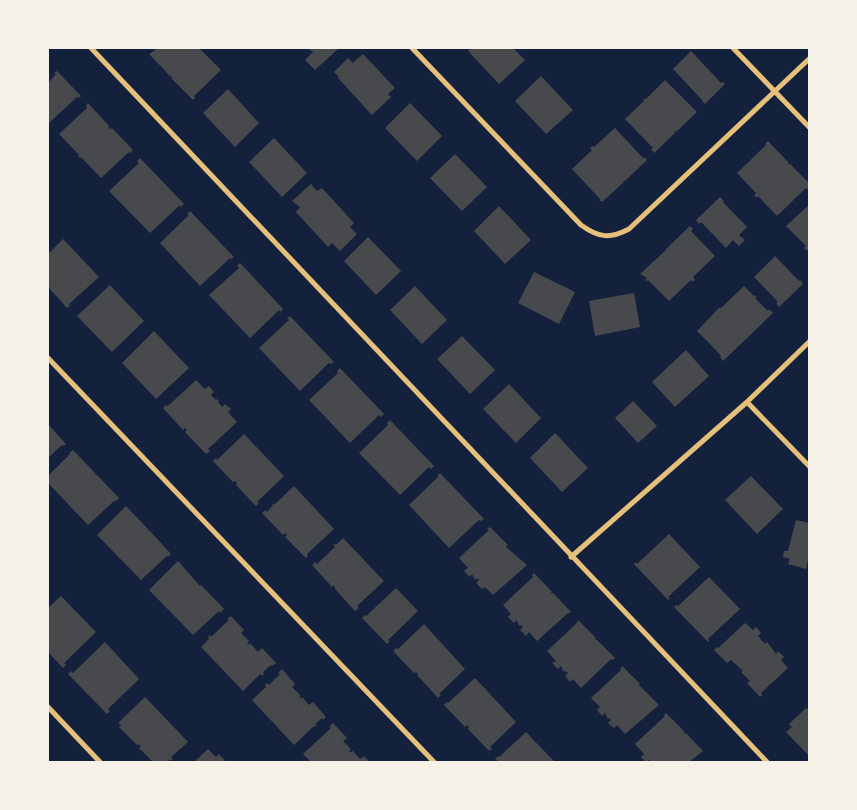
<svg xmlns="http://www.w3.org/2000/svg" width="857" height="810" font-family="'Crimson Pro',serif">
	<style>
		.building { fill: #48494c }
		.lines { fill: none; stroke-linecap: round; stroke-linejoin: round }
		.minor { stroke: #e5c07b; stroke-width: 5 }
	</style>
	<rect width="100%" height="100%" fill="#14213d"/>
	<path class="building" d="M158 48H199L221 70 194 96 195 98 193 100 171 78 173 77 170 76 149 54Z
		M308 48H339L315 70 305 60 313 52Z
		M471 48H513L525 60 499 84 468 51Z
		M691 51 721 83 723 82 725 84 705 104 702 101H703L673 69Z
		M363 54 395 88 388 94 391 97 372 115 338 78 339 77 334 72 348 58 353 63Z
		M57 71 81 96 78 98 77 97 49 123 48 121V83L56 74 54 73Z
		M541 76 573 110 546 134 515 101Z
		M665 80 697 112 676 132 674 131 675 133 654 153 651 149 653 148 625 119 644 101 643 99H646Z
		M228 89 259 123 235 147 203 113Z
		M88 103 109 126 108 127 110 129 112 128 133 150 130 153 129 152 101 178 81 157 80 158 78 156 79 155 59 134 87 108 86 106Z
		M410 103 442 136 417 161 385 128Z
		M615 128 643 158 644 157 647 160 625 181 623 180 624 182 602 202 599 200 600 199 572 169 592 150 590 148 593 146 594 147Z
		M274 138 307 173 282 197 249 162Z
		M768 141 789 163 788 165 790 164 810 184V188L808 190 806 188 777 216 758 196 757 198 754 195 756 193 737 173 766 145 765 144Z
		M455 154 487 187 462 211 430 178Z
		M140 158 184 204 181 207 180 205 150 233 109 191 139 163 137 161Z
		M311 184 317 191 322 188 354 223 350 227 357 234 340 251 332 243 328 247 296 212 300 207 292 201Z
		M720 197 724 201 723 202 747 227 739 235 745 240 739 246 733 240 726 248 701 222 699 224 696 220Z
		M810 204V250L808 249 807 251 804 248 806 246 786 226Z
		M499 206 531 240 505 264 474 231Z
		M190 211 234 257 231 259 230 258 200 286 160 243 189 215 187 214Z
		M690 226 693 229 691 231 715 256 693 277 695 279 693 282 691 280 669 301 648 280 647 281 645 280 647 278 640 274 665 251 666 252 665 250Z
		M368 237 401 271 376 295 344 261Z
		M63 239 99 277 69 304 70 306 67 308 50 289V288L48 287V254Z
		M775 256 799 281 800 280 803 284 779 307 776 303 778 302 754 277Z
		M240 263 283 309 281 312 279 310 250 338 209 295 239 268 237 266Z
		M534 272 575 292 559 324 518 303Z
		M110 285 144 321 112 352 77 316Z
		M415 286 447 320 422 344 390 310Z
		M744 286 754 296 755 295 757 297 755 298 768 311 769 309 773 313 723 361 720 357 721 356 714 348 713 349V347L697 331 719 308H721Z
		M634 293 640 327 595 336 589 301Z
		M290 316 334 362 331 364 329 363 300 391 259 348 289 320 287 319Z
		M154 331 189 368 156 399 122 363Z
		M462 336 495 370 470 394 437 359Z
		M686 350 709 376 675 407 652 382Z
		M340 368 384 414 381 417 379 415 350 443 309 400 338 373 337 371Z
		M196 380 205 389 209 386 214 392 211 395 216 400 217 399 219 401 218 402 222 407 225 404 231 409 228 412 237 422 208 449 210 451 206 454 185 432 187 430 185 428 183 430 163 408 166 405 168 406Z
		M509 384 541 418 516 443 483 409Z
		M633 401 657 426 638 443 615 418Z
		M390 420 434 466 431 469 429 467 400 495 359 453 388 425 387 423Z
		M48 424 66 444 63 446 62 445 48 458Z
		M555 433 588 468 562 492 530 458Z
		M244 434 284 476 257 502 259 503 256 506 236 485 237 483 235 481 233 482 213 461 216 458 217 460Z
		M73 450 96 474 94 475H97L119 498 115 502 114 501 88 525 48 483V476L70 454 69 453Z
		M440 473 484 519 481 521 479 520 449 548 409 505 438 477 437 476Z
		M751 476 783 509 757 534 725 500Z
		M294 486 334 529 307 554 308 556 306 558 285 537 287 535 285 533 283 535 262 513 266 510 267 512 273 505 272 504H275Z
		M126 506 148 529 147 531 149 530 171 554 168 557 167 556 141 580 97 535Z
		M796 520 810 523V560H808L806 569 788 564 790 559 783 557 784 551H788Z
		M490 527 508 545 506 547 527 565 493 595 485 587 482 589 476 583 479 580 477 578 475 580 472 574 470 577 464 571 468 568 459 558 489 530 487 529Z
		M669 534 700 567 668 597 670 598 668 600 634 564 636 562 637 564Z
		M343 538 384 581 357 606 359 608 355 611 335 589V587L334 585 332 587 312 565 315 562 317 564 335 547 333 545 335 544 336 545Z
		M178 561 200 586 201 585 224 609 220 613 219 611 193 635 149 590Z
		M534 573 552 592 550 593H553L571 612 568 614V613L537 641 529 632 526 636 520 630 523 627 521 625 519 626 517 620 514 623 508 617 511 614 503 605 533 577 532 575Z
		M709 577 740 609 708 639 709 640 708 642 674 607 676 605 678 606Z
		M396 588 418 611 388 640 390 641 387 644 362 618 365 615 366 616Z
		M61 596 96 632 64 663 66 665 63 668 48 652V608Z
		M231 616 244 630 241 633 249 641 247 643 249 645 250 643 258 652 262 648 276 663 272 666 271 665 263 672 264 674 262 676 260 674 243 691 201 647 209 639 208 637 210 635 211 637 229 620 227 619Z
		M578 620 596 638 595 640H597L615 658 613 660 611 659 581 688 573 679 570 682 565 676 568 673 565 671 564 672 561 666 558 669 552 663 556 661 547 651 577 623Z
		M745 623 753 630 756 627 761 633 758 636 765 644 767 642 776 654 778 651 784 657 781 660 788 668 761 693 762 695 760 697 747 683 750 681 741 672 743 671 731 660 727 663 714 650 717 647 718 648Z
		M424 624 465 669 439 694 441 695 438 698 417 675 418 674 416 672 414 673 393 651 396 648 398 649Z
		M105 642 139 679 108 709 110 711 107 714 68 674 71 671 73 673Z
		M622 666 640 684 639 686 641 687 659 705 625 734 617 725 614 728 608 723 611 720 609 718 608 719 605 713 602 716 597 710 600 707 591 698 621 670 620 669Z
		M282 669 295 684 292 687 300 695V699L302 697 309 705 313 702 326 717 323 720 322 718 315 724 317 725 315 727 314 726 294 745 252 700 266 687 265 685 267 683 269 685 280 674 278 673Z
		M475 678 516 722 490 747 492 749 489 751 468 729 469 727 467 725 465 727 444 705 447 702 448 703Z
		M145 697 188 742 171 757 173 759 171 761 170 759 167 762H153L139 748 141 746 138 744 137 745 119 727 121 725 118 723Z
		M806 708 810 710V757L786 732 792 727 789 724Z
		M666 713 684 731V734L686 733 703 751 689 762H652L649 760 646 762 641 757 644 754 635 744 665 716 664 715Z
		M333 723 347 738 343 741 351 749 349 751 351 752 353 751 360 759 364 756 370 762H311L303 754 331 728 329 727Z
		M526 732 547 754 555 762H499L495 759 498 756 499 757Z
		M208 749 216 757 219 754 225 761 224 762H194Z"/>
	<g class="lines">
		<path class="minor" d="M91 48 767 762
			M412 48 581 225C599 238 610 239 629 229L810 58
			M733 48 810 128
			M48 358 434 762
			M747 402 810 467
			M571 557 747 402 810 341
			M48 707 100 762"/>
	</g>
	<rect width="857" height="810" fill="none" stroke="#f6f1e7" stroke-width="98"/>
</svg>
